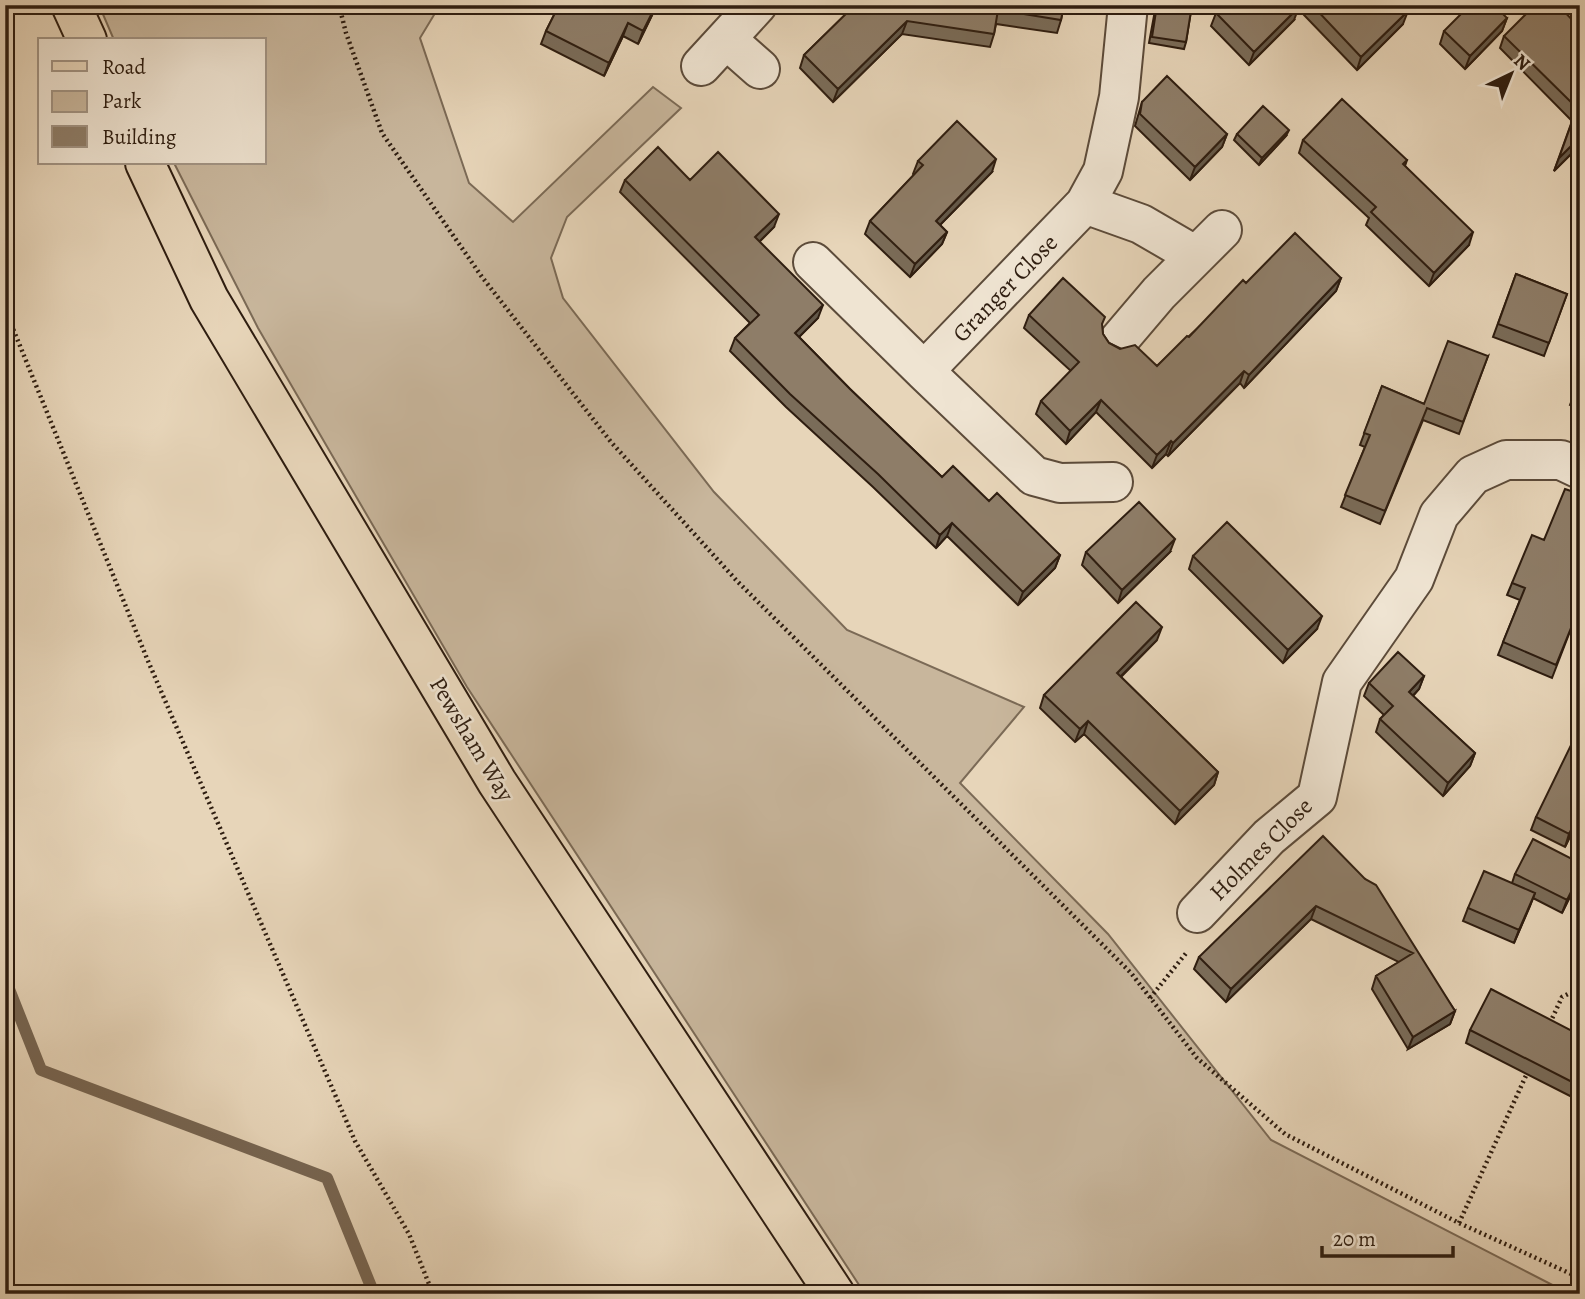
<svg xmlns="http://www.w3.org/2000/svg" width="1585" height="1299" font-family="Alegreya,serif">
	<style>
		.green { fill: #c8b69c; stroke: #7b6a56; stroke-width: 2 }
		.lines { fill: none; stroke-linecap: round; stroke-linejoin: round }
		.stream { stroke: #776653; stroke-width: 12 }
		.minor-casing { stroke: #5c4b3a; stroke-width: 42 }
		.major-casing { stroke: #2e1d10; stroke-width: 42 }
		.path { stroke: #2e1d10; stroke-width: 4.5; stroke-dasharray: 2 3.5; stroke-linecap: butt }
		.minor { stroke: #efe4d2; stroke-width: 38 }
		.major { stroke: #e7d5b9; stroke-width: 38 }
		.wall { fill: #7a6c59; stroke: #2e1d10; stroke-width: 2 }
		.shaded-wall { fill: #635849; stroke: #2e1d10; stroke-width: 2 }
		.building { fill: #8e7d68; stroke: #2e1d10; stroke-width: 2 }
		.labels { text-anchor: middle; stroke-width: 5; stroke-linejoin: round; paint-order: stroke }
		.street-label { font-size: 24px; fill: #2e1d10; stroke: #efe4d2 }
	</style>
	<rect width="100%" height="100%" fill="#e7d5b9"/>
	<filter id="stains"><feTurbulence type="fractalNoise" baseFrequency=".00286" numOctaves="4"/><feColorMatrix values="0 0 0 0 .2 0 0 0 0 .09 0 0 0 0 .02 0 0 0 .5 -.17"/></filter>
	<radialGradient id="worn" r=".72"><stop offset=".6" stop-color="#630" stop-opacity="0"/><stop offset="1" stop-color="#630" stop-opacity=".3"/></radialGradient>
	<path class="green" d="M99 5H440L420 38 469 183 513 222 653 87 681 108 567 217 551 258 563 298 714 492 847 630 1024 707 960 783 1108 934 1271 1140 1570 1294H865L467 687 258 328 174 163H264V40H114Z"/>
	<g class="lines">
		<path class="stream" d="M5 979 41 1070 327 1178 374 1294"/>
		<g class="minor-casing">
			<path id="minor" d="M726 39 760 69
				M701 66 757 5
				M1085 204 1141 224 1196 256 1159 293 1119 340
				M1196 256 1222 230
				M813 262 924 371
				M1113 482 1060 483 1034 476 924 371 1085 204 1103 171 1119 97 1128 5
				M1197 913 1269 837 1317 797 1342 682 1414 579 1439 515 1473 475 1506 460H1561L1580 469"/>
		</g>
		<g class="major-casing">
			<path id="major" d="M71 5 87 40
				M145 163 209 299 497 782 835 1294"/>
		</g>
		<path class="path" d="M339 5 346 33 382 133 482 277 611 442 737 581 1131 973 1197 1058 1285 1134 1459 1223 1580 1278
			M5 309 148 661 355 1141 409 1234 433 1294
			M1150 998 1187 952
			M1550 1023 1562 997 1580 988
			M1459 1223 1529 1069"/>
		<use href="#minor" class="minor"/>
		<use href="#major" class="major"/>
	</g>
	<path class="wall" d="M559 5H657L638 44 623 36 604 76 541 44 546 31Z
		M846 5H1064L1061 20 1057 33 996 24 994 34 990 47 902 34 833 102 800 68 804 55 850 10Z
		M1156 5H1192L1186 42 1184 49 1149 43Z
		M1308 5H1402L1403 24 1357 70 1304 15Z
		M1216 13 1294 20 1249 65 1211 26Z
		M1507 18 1502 31 1465 69 1440 44 1444 31Z
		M1580 28V145L1554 171 1572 121 1500 48 1504 36Z
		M1142 102 1227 134 1222 147 1190 180 1135 126Z
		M1237 134 1286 136 1259 165 1234 140Z
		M1303 140 1407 160 1405 166 1469 245 1429 286 1366 225 1369 218 1299 153Z
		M918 161 992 172 940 225 947 232 942 244 910 277 865 234 870 221 914 175 913 174Z
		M625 180H690L774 227 759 242 818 318 799 337 850 389 942 477 989 501 1060 555 1055 568 1018 605 947 536 936 548 873 487 786 407 730 351 735 338 750 323 620 192Z
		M1516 274 1567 294 1544 356 1493 337Z
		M1341 278 1336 291 1244 388 1240 383 1168 456 1166 454 1152 468 1096 412 1066 444 1036 414 1041 401 1071 371 1024 328 1029 315 1102 325 1103 334 1109 343 1157 366 1246 283Z
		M1488 356 1459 434 1423 420 1380 524 1341 507 1365 447 1360 445 1382 386 1424 404Z
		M1580 379V409L1570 405Z
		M1580 494V597L1576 607 1574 621 1552 678 1498 655 1520 600 1507 595 1512 583Z
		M1086 552H1170L1118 603 1082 565Z
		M1193 556 1317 629 1283 663 1189 569Z
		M1157 640 1121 677 1218 772 1214 785 1175 824 1084 734 1075 742 1040 708 1044 695Z
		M1424 676 1419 689 1413 696 1475 753 1470 766 1443 796 1376 732 1380 719 1384 715 1364 696 1369 683Z
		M1580 816 1565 847 1531 830 1536 817Z
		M1515 874 1580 877 1562 913 1533 898 1514 943 1463 921 1468 908 1512 883Z
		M1365 879 1455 1011 1450 1024 1408 1049 1372 989 1376 976 1399 962 1311 919 1226 1002 1194 969 1199 957Z
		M1470 1030 1580 1035V1101L1466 1043Z"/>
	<path class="shaded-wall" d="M656 5H657L638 44 643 31Z
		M1299 7 1294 20 1249 65 1254 52Z
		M1408 11 1403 24 1357 70 1361 57Z
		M1507 18 1502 31 1465 69 1470 56Z
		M907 21 902 34 833 102 838 89Z
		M628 23 623 36 604 76 609 63Z
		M1289 130 1286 136 1259 165 1262 158Z
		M1227 134 1222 147 1190 180 1195 167Z
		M1580 137V145L1554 171 1559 158Z
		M996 159 992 172 931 234 936 221Z
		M779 214 774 227 751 250 755 237Z
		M947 232 942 244 910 277 915 264Z
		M1473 232 1469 245 1429 286 1434 273Z
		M1341 278 1336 291 1244 388 1249 375Z
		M823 305 818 318 790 346 795 333Z
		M1244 371 1240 383 1168 456 1173 443Z
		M1101 400 1096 412 1066 444 1070 431Z
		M1171 441 1166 454 1152 468 1157 455Z
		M952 523 947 536 936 548 940 535Z
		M1175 539 1170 552 1118 603 1122 590Z
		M1060 555 1055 568 1018 605 1023 592Z
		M1322 616 1317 629 1283 663 1288 650Z
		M1162 627 1157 640 1112 685 1117 673Z
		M1424 676 1419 689 1404 705 1409 692Z
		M1088 721 1084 734 1075 742 1080 729Z
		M1475 753 1470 766 1443 796 1448 783Z
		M1218 772 1214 785 1175 824 1180 811Z
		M1580 812V816L1565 847 1569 834Z
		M1580 874 1579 878 1562 913 1567 900Z
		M1535 893 1530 906 1514 943 1519 930Z
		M1316 906 1311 919 1226 1002 1231 989Z
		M1455 1011 1450 1024 1408 1049 1413 1037Z"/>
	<path class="building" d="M559 5H656L643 31 628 23 609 63 546 31Z
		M855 5H1064L1061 20 998 10 994 34 907 21 838 89 804 55Z
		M1157 5H1192L1186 42 1152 37Z
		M1224 5H1297L1299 7 1254 52 1216 13Z
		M1312 5H1402L1408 11 1361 57Z
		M1470 5H1494L1507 18 1470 56 1444 31Z
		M1535 5H1558L1580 28V137L1559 158 1577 108 1504 36Z
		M1167 76 1227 134 1195 167 1140 114 1142 102Z
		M1342 99 1407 160 1403 164 1473 232 1434 273 1371 212 1376 207 1303 140Z
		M1263 106 1289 130 1262 158 1237 134Z
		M957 121 996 159 936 221 947 232 915 264 870 221 923 165 918 161Z
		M658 147 690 180 718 152 779 214 755 237 823 305 795 333 850 389 942 477 953 466 989 501 997 493 1060 555 1023 592 952 523 940 535 878 474 790 394 735 338 759 315 625 180Z
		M1295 233 1341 278 1249 375 1244 371 1173 443 1171 441 1157 455 1101 400 1070 431 1041 401 1079 362 1029 315 1063 278 1105 317 1102 324 1103 334 1109 343 1120 349 1135 345 1157 366 1187 336 1189 337 1243 280 1246 283Z
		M1516 274 1567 294 1549 343 1498 324Z
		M1448 341 1488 356 1463 422 1427 408 1385 511 1345 495 1370 435 1364 433 1382 386 1424 404Z
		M1580 379V394L1575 392Z
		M1565 489 1580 494V595L1575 607 1579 608 1556 665 1503 642 1525 588 1512 583 1532 535 1544 540Z
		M1139 502 1175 539 1122 590 1086 552Z
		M1227 522 1322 616 1288 650 1193 556Z
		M1136 602 1162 627 1117 673 1218 772 1180 811 1088 721 1080 729 1044 695Z
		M1398 652 1424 676 1409 692 1475 753 1448 783 1380 719 1393 706 1369 683Z
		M1573 741 1580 744V812L1569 834 1536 817Z
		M1323 836 1365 879 1376 885 1455 1011 1413 1037 1376 976 1413 953 1316 906 1231 989 1199 957Z
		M1533 839 1580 863V874L1567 900 1515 874Z
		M1484 871 1535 893 1519 930 1468 908Z
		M1491 989 1580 1035V1086L1470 1030Z"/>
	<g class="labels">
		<g class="street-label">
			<text transform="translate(1005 288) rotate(-46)" y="8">Granger Close</text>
			<text transform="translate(472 739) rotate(59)" y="8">Pewsham Way</text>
			<text transform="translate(1261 849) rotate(-45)" y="8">Holmes Close</text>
		</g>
	</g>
	<rect width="1585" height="1299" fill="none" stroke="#e7d5b9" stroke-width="28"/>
	<rect x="7" y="7" width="1571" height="1285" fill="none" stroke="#2e1d10" stroke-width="3.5"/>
	<rect x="14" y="14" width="1557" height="1271" fill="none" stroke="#2e1d10" stroke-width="2"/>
	<rect x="38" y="38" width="228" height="126" fill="#efe4d2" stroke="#a29484" stroke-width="2"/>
	<rect x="52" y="61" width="35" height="10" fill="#e7d5b9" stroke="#a29484" stroke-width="2"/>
	<text x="102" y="74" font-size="21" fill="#2e1d10">Road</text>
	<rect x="52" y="91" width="35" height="21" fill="#c8b69c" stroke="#a29484" stroke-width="2"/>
	<text x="102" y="108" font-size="21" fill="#2e1d10">Park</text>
	<rect x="52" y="126" width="35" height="21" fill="#8e7d68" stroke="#a29484" stroke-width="2"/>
	<text x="102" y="144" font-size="21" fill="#2e1d10">Building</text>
	<g transform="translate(1511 74) rotate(43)" stroke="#efe4d2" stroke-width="5" paint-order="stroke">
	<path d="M0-5L12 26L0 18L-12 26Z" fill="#2e1d10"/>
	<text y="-10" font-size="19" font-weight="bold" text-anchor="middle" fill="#2e1d10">N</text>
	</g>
	<path d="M1322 1246v10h131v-10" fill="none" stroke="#2e1d10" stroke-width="3.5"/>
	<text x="1333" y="1246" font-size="21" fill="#2e1d10" stroke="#efe4d2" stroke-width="5" paint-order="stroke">20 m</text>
	<rect width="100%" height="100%" filter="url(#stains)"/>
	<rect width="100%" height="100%" fill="url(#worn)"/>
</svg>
